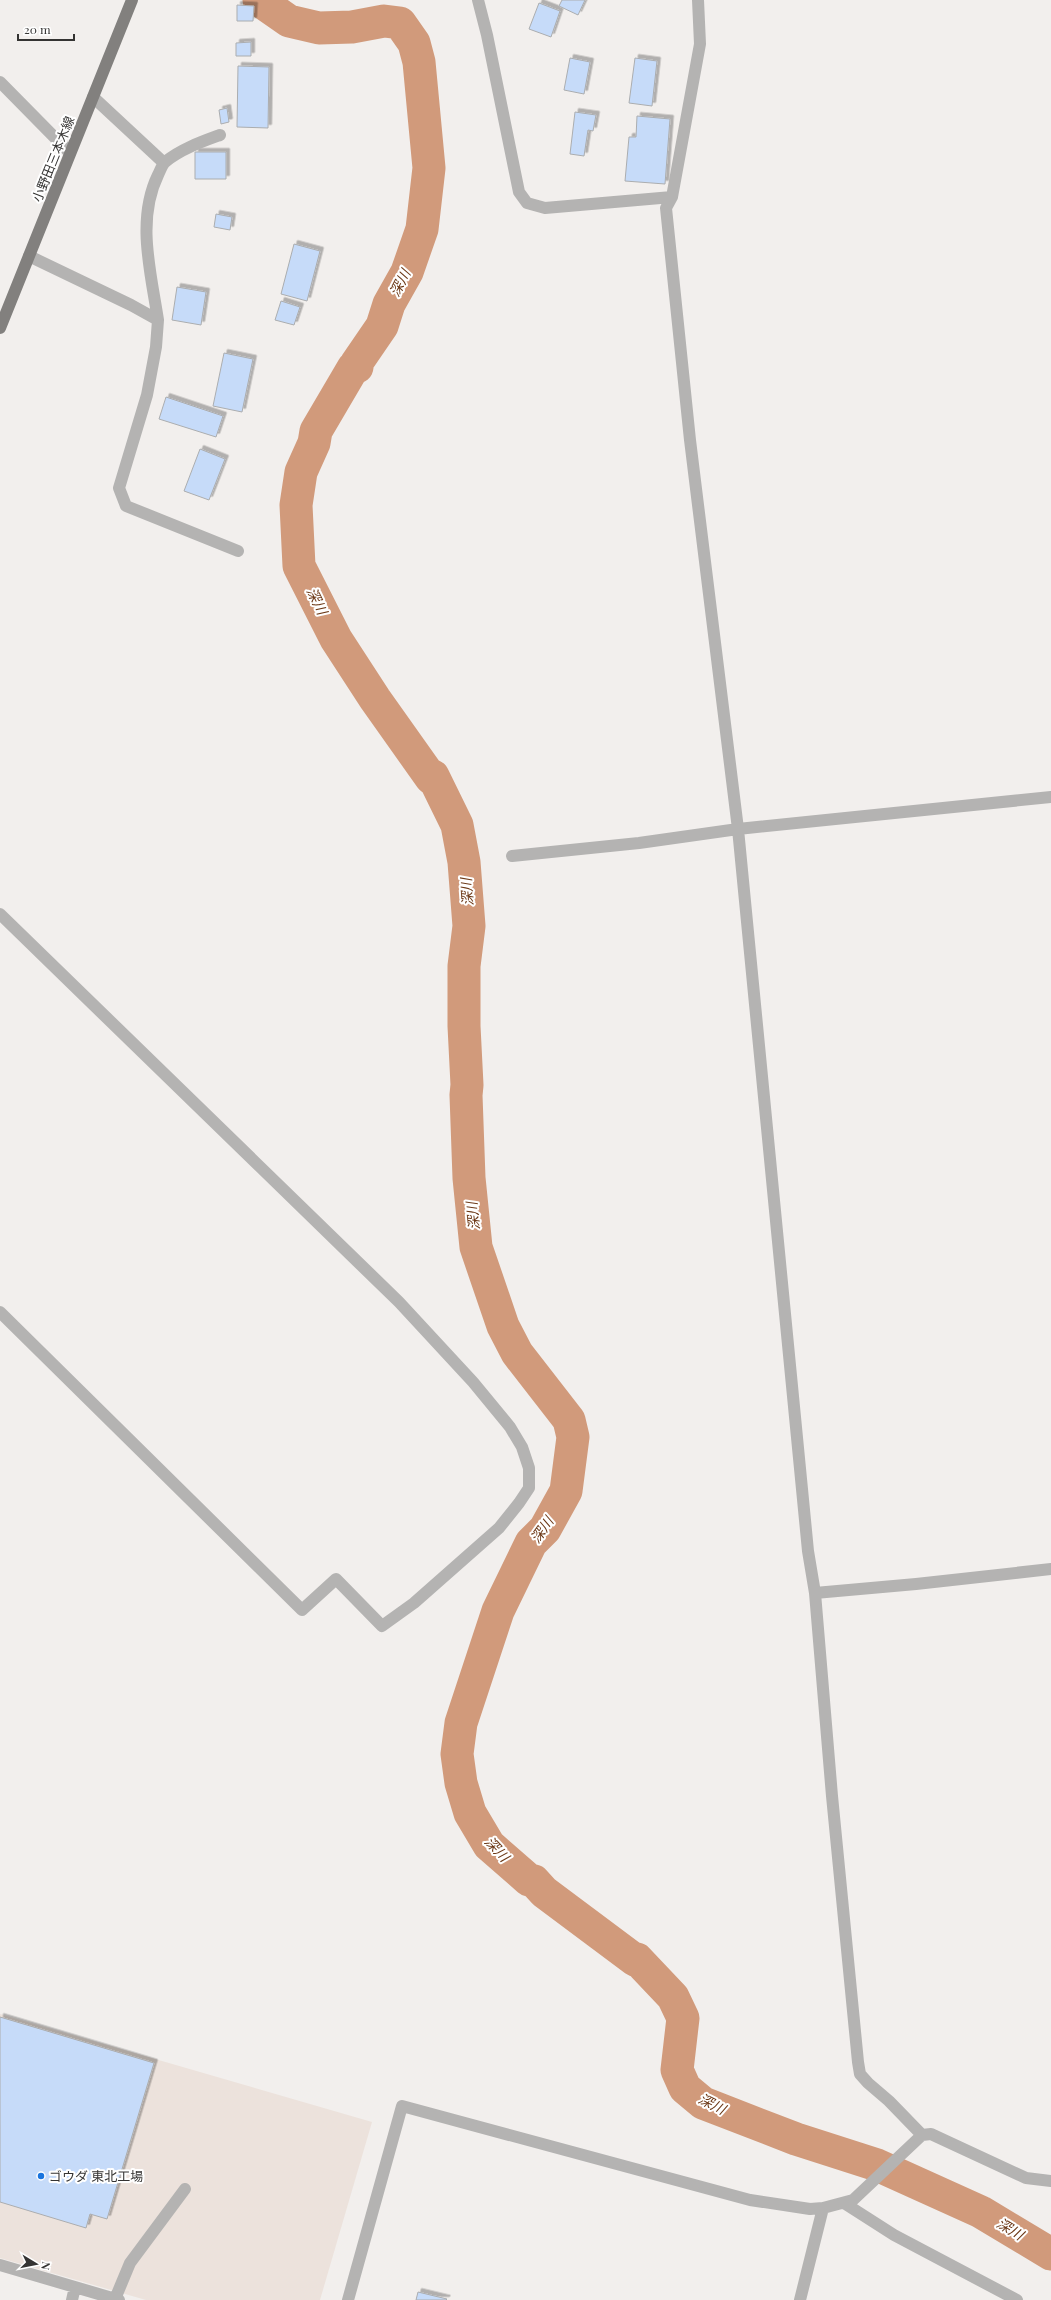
<svg xmlns="http://www.w3.org/2000/svg" width="1051" height="2300" font-family="'Playfair Display','Noto Sans JP',serif">
	<style>
		.built { fill: #ece2dc }
		.lines { fill: none; stroke-linecap: round; stroke-linejoin: round }
		.river { stroke: #d19a7b; stroke-width: 33 }
		.building { fill: #c6dbf9; stroke: #abadaf; filter: url(#shadow) }
		.minor { stroke: #b4b3b2; stroke-width: 12 }
		.major { stroke: #82807e; stroke-width: 12 }
		.poi-dot { fill: #1a75de; stroke: #fff; stroke-width: 1.5 }
		.labels { text-anchor: middle; stroke-width: 4; stroke-linejoin: round; paint-order: stroke }
		.street-label { font-size: 13px; fill: #343332; stroke: #fff }
		.poi-label { font-size: 13px; fill: #343332; stroke: #fff; text-anchor: start }
		.water-label { font-size: 14px; font-style: italic; fill: #6b3715; stroke: #fff }
	</style>
	<defs>
		<filter id="shadow"><feDropShadow dx="3.5" dy="-3.5" stdDeviation="0" flood-color="#0004"/></filter>
	</defs>
	<rect width="100%" height="100%" fill="#f2efed"/>
	<path class="built" d="M0 2014 372 2122 320 2300H146L0 2258Z"/>
	<g class="lines">
		<path class="river" d="M259 0 289 21 319 28 352 27 384 21 400 23 414 43 419 62 429 168 422 229 407 272 389 304 382 326 356 364 357 367 353 368 316 431 314 443 301 472 296 505 299 566 336 639 375 699 431 778 433 776 457 825 464 862 469 926 464 966V1026L467 1085 466 1095 469 1178 476 1247 503 1326 517 1353 569 1420 573 1437 566 1491 545 1529 531 1543 498 1611 461 1723 457 1754 461 1783 470 1813 489 1845 529 1880 534 1881 544 1892 635 1960 637 1959 673 1997 683 2018 677 2070 685 2088 703 2103 796 2139 877 2165 981 2212 1051 2254"/>
	</g>
	<path class="building" d="M562 0H585L578 15 559 6Z
		M539 3 560 11 551 37 529 29Z
		M237 5 254 6 253 21H237Z
		M251 42V56H236V43Z
		M570 58 590 62 584 94 564 90Z
		M635 58 657 61 652 106 629 103Z
		M238 66 269 67 268 128 237 127Z
		M227 108 229 122 221 124 219 110Z
		M575 112 596 115 593 131 588 130 584 156 570 154Z
		M637 116 670 119 665 184 625 181 629 137H636Z
		M195 152H226V179H195Z
		M216 214 232 217 230 230 214 227Z
		M294 244 320 251 307 301 281 294Z
		M177 287 206 292 201 325 172 320Z
		M281 301 300 307 294 325 275 320Z
		M224 353 253 359 242 412 213 406Z
		M166 397 223 416 216 437 159 419Z
		M200 449 225 459 209 500 184 491Z
		M0 2017 154 2063 107 2219 90 2214 86 2228 0 2202Z
		M418 2292 447 2299 446 2300H416Z"/>
	<g class="lines">
		<path class="minor" d="M478 0 487 35 519 192 527 203 545 208 672 197
			M698 0 700 44 672 197 666 208 690 440 738 829 808 1551 815 1593 832 1796 858 2062 860 2074 868 2083 889 2101 922 2135
			M0 82 70 153
			M93 97 164 163
			M29 256 131 305 158 320 156 347 147 395 119 488 126 506 238 551
			M158 320C151 273 136 220 158 175 160 171 162 165 165 162 181 149 201 142 220 135
			M512 856 639 843 738 829 1051 797
			M0 914 399 1302 473 1382 510 1427 522 1447 529 1468V1488L519 1503 499 1528 414 1603 382 1626 336 1579 302 1610 0 1312
			M815 1593 916 1584 1051 1569
			M844 2203 894 2235 1017 2300
			M0 2265 119 2300
			M115 2299 130 2263 185 2189
			M72 2300 75 2287
			M348 2300 402 2106 750 2200 810 2209 823 2208 853 2200 922 2135 931 2134 1026 2178 1051 2181
			M800 2300 823 2208"/>
		<path class="major" d="M0 328 132 0"/>
	</g>
	<circle class="poi-dot" cx="41" cy="2176" r="4"/>
	<g class="labels">
		<g class="street-label">
			<text transform="translate(53 159) rotate(-68)" y="5">小野田三本木線</text>
		</g>
		<g class="poi-label">
			<text x="49" y="2181">ゴウダ 東北工場</text>
		</g>
		<g class="water-label">
			<text transform="translate(400 283) rotate(-63)" y="5">深川</text>
			<text transform="translate(317 601) rotate(64)" y="5">深川</text>
			<text transform="translate(467 892) rotate(-94)" y="5">深川</text>
			<text transform="translate(473 1216) rotate(-96)" y="5">深川</text>
			<text transform="translate(542 1530) rotate(-55)" y="5">深川</text>
			<text transform="translate(497 1849) rotate(47)" y="5">深川</text>
			<text transform="translate(712 2104) rotate(27)" y="5">深川</text>
			<text transform="translate(1010 2229) rotate(31)" y="5">深川</text>
		</g>
	</g>
	<g transform="translate(36 2264) rotate(100)" stroke="#ffffff" stroke-width="3" paint-order="stroke">
	<path d="M0-3L7 15L0 10L-7 15Z" fill="#343332"/>
	<text y="-6" font-size="11" font-weight="bold" text-anchor="middle" fill="#343332">N</text>
	</g>
	<path d="M18 34v6h56v-6" fill="none" stroke="#343332" stroke-width="2"/>
	<text x="24" y="34" font-size="12" fill="#343332" stroke="#ffffff" stroke-width="3" paint-order="stroke">20 m</text>
</svg>
